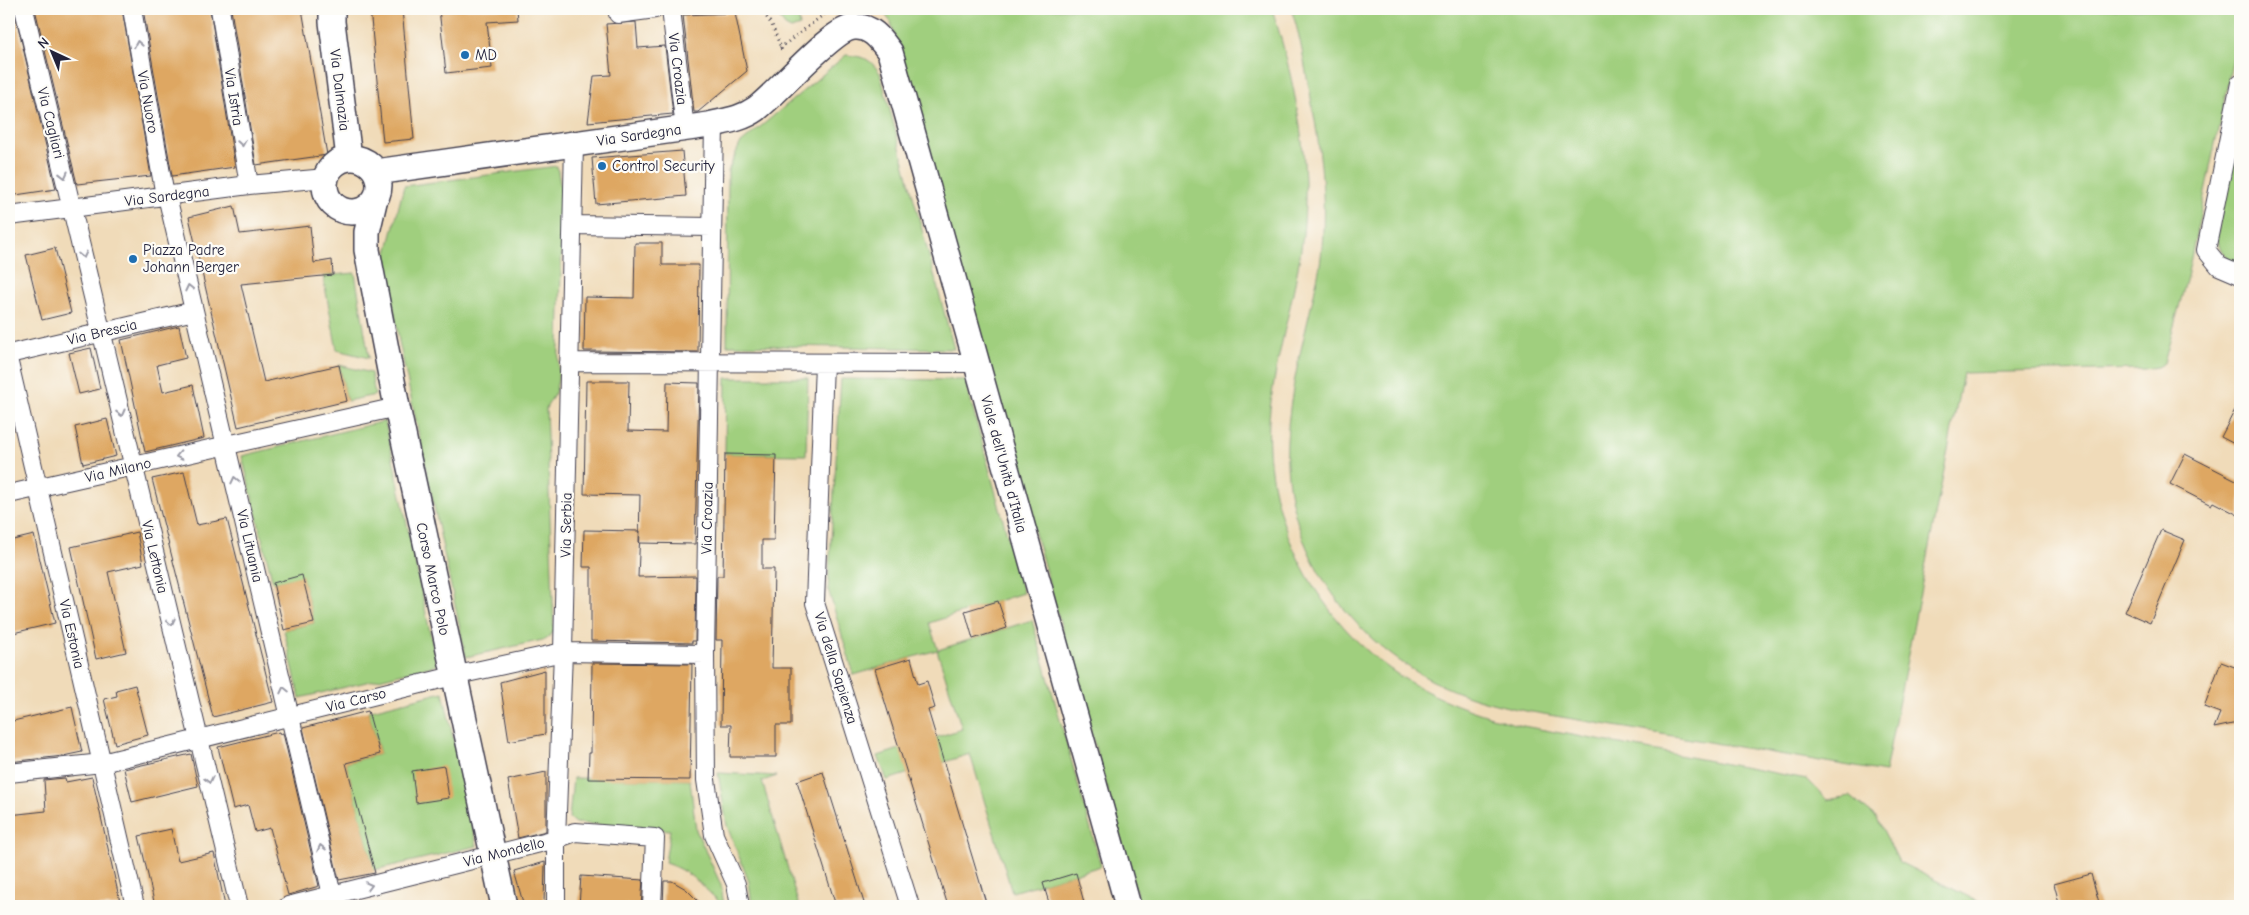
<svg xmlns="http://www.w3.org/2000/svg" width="2249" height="915" font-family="'Comic Neue',sans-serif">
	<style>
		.green { fill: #a0cf7e; stroke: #61785c }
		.building { fill: #dea762 }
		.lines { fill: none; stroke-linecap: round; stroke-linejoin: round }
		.street-casing { stroke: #413e4e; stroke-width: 20 }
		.secondary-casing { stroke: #413e4e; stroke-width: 28 }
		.path { stroke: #413e4e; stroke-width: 3; stroke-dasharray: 1 4; stroke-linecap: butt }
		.street { stroke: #fff; stroke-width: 18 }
		.secondary { stroke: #fff; stroke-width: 25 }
		.oneway { stroke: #9c9ca7 }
		.poi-dot { fill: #1f6fb2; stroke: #fdfcf7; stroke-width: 2 }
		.labels { text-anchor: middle; stroke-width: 4.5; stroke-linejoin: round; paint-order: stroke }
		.poi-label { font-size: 15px; fill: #22223b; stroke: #fdfcf7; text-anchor: start }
		.street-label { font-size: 15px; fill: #22223b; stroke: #fdfcf7 }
	</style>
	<rect width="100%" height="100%" fill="#fdfcf7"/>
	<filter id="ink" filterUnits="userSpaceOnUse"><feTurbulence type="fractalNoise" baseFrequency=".02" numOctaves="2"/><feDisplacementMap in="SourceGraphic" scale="10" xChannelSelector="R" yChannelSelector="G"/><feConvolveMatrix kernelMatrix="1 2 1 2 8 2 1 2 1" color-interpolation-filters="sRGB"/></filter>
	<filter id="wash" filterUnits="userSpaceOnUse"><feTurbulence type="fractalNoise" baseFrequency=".0096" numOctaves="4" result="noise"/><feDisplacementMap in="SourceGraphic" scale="20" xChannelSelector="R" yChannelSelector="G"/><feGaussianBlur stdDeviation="1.12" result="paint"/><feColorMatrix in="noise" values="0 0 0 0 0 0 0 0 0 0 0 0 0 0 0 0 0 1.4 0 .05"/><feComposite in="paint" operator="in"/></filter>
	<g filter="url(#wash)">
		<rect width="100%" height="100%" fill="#f0dbb9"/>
		<path class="green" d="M773 9H797L800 26 791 29 785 26Z
			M877 9H1272C1291 67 1307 141 1305 202 1304 273 1278 339 1270 409 1259 510 1313 617 1397 674 1436 700 1478 714 1523 726L1807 779 1827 800 1850 796 1877 818 1899 862 1987 906H1140L891 22 883 12Z
			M1291 9H2240V25L2187 277 2164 363 2157 367 2144 369 1963 373 1885 772 1526 711C1493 704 1461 696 1431 680 1344 635 1282 541 1287 442 1289 391 1303 343 1314 294 1316 282 1320 269 1321 257 1328 197 1319 137 1307 78 1303 55 1299 31 1291 9Z
			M846 55C865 57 869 58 880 73L954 349 727 345 728 171 740 144Z
			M2240 120V265C2225 259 2219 251 2217 235Z
			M557 166 563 201 558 380 555 393 546 408 554 631 547 639 466 657 399 341 386 257 404 186Z
			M355 273 369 358 337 350 323 276Z
			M339 365 371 373 375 395 347 401Z
			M726 378H808L806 455 725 454Z
			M841 379 965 380 1023 593 929 623 938 650 1032 620 1101 866 1012 892 970 754 887 780 878 756 962 729 937 650 854 675 828 589Z
			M385 421 437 665 300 698 284 630 314 623 302 576 273 583 242 456Z
			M443 692 477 846 374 870 346 763 380 754 368 711Z
			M718 773 777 776 762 781 799 906H752L749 882 727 826Z
			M573 778 690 780 696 830 721 885 724 906C703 888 693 872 665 863L670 830 575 823 569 818Z"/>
		<g id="blocks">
			<path class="building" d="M9 9H14L56 189 9 196Z
				M35 9H122L151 176 77 184Z
				M143 9H210L235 167 172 176Z
				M231 9H302L327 155 256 165Z
				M370 9H402L414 139 383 142Z
				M439 9H517L518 20 487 22 492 68 446 73Z
				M735 13 747 71 698 112H694L683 15Z
				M636 22 638 48 665 46 673 114 588 122 594 76 611 75 606 24Z
				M682 151 686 196 596 204 592 158Z
				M234 206 240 234 310 226 314 263 332 260 333 275 241 284 264 382 339 365 347 401 238 427 189 217Z
				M635 243H662V265H699L698 352 584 351 585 297 634 298Z
				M55 248 71 313 42 320 26 255Z
				M179 326 186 358 157 365 163 392 193 385 204 438 145 452 121 340Z
				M91 348 100 389 79 394 69 353Z
				M586 381H629L628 431 666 432 667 382 699 383 695 544 639 543 640 495 584 494Z
				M2240 400V447L2221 437Z
				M107 419 116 456 83 464 75 427Z
				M725 454 776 455 774 540H762V569H774L772 668H791V725H776V757H730L731 725H721L722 640H716L717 576H723Z
				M2185 454 2240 482V516L2213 502 2211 505 2170 484Z
				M184 472 197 525 227 519 273 702 213 717 152 479Z
				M584 530 640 531 638 577 696 576 695 641H692V643L591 641V567H583Z
				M2161 530 2185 540 2150 623 2125 612Z
				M137 532 143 564 108 572 126 652 96 659 71 547Z
				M34 535 55 623 9 634V541Z
				M302 575 314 623 284 630 273 583Z
				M998 601 1007 628 973 639 965 611Z
				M911 658 918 684 927 681 935 708 928 710 987 906H948L888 712 875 669Z
				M2221 662 2240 669V713L2237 723 2214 728 2220 713 2204 707Z
				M592 663 692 664 690 780 588 779 589 753H591Z
				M545 670V734L509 741 500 682Z
				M135 685 148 735 115 744 104 699 117 696 116 690Z
				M72 707 82 752 63 756 9 762V722Z
				M368 711 380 754 346 763 375 873 339 880 303 728Z
				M279 732 280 734 283 733 319 886 288 895 270 828 255 832 248 805 233 809 218 747Z
				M191 754 198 786 132 802 124 769Z
				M444 766 449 798 416 803 412 771Z
				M546 772V831L518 838 508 780Z
				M823 772 856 877 865 906H836L816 842 797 781Z
				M92 777 121 906H9V815L46 811 44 780 65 778 66 782Z
				M171 829 178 861 214 853 225 906H155L139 836Z
				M545 862 544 906H524L514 871Z
				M1076 873 1085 906H1050L1043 883Z
				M2091 874 2100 906H2060L2054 884Z
				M581 876 643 880 641 906H579Z
				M664 881H672L686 889 703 906H663Z"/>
		</g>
	</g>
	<g filter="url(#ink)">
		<use href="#blocks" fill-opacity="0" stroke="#413e4e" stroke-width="1"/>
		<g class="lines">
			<g class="street-casing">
				<path id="street" d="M24 9 239 906
					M132 9 165 196
					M220 9 249 185
					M671 9 685 129
					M618 14 655 9
					M2240 83 2206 250 2219 266 2240 275
					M714 124 705 654 706 780 714 835 736 884 740 906
					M167 196 332 895
					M9 216 249 185 326 178
					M573 225 712 227
					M9 354 194 311
					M569 362 976 363
					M9 363 135 906
					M824 363 815 603 910 906
					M9 494 397 407
					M9 773 102 763 453 676 563 652 705 654
					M288 906 556 839 575 832 655 838 652 906
					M556 906V839L563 652 574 144"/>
			</g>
			<g class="secondary-casing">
				<path id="secondary" d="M332 9V22L349 158
					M325 185a27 27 0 1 1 54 0a27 27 0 1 1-54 0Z
					M376 172 709 125C725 121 742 119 756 109 777 94 833 27 855 27 872 26 881 40 890 52L1128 906
					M374 202 367 232V250L397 407 504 906"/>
			</g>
			<path class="path" d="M761 9 772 25 783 53
				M780 48 831 9"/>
			<use href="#street" class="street"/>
			<use href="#secondary" class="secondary"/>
		</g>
		<defs><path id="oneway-chevron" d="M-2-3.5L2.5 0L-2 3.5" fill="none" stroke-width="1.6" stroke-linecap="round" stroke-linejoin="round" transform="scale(1.25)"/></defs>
		<g class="oneway">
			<use href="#oneway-chevron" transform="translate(138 44) rotate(-100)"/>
			<use href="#oneway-chevron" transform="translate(242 143) rotate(81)"/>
			<use href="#oneway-chevron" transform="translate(64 175) rotate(76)"/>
			<use href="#oneway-chevron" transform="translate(83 255) rotate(77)"/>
			<use href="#oneway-chevron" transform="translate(189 288) rotate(-103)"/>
			<use href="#oneway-chevron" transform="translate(121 413) rotate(76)"/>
			<use href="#oneway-chevron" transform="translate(179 456) rotate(168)"/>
			<use href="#oneway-chevron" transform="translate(235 480) rotate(-103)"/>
			<use href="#oneway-chevron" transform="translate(171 622) rotate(77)"/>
			<use href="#oneway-chevron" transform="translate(284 690) rotate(-103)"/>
			<use href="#oneway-chevron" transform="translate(209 780) rotate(77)"/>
			<use href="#oneway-chevron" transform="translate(321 848) rotate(-103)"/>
			<use href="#oneway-chevron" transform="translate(369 886) rotate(-14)"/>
		</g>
	</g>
	<g class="poi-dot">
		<circle cx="465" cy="55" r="5"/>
		<circle cx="602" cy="166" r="5"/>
		<circle cx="133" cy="259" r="5"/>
	</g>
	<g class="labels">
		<g class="poi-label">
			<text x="475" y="60">MD</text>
			<text x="612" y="171">Control Security</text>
			<text x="143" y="255">Piazza Padre<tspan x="143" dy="17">Johann Berger</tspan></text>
		</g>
		<g class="street-label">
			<text transform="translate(678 69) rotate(83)" y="5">Via Croazia</text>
			<text transform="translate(340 90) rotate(83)" y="5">Via Dalmazia</text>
			<text transform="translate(234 97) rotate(81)" y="5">Via Istria</text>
			<text transform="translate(148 102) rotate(80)" y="5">Via Nuoro</text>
			<text transform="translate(51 123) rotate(76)" y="5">Via Cagliari</text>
			<text transform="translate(639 135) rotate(-8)" y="5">Via Sardegna</text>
			<text transform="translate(167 196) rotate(-7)" y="5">Via Sardegna</text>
			<text transform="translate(102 332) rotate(-13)" y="5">Via Brescia</text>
			<text transform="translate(1004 464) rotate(75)" y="5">Viale dell'Unità d'Italia</text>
			<text transform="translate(118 470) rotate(-13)" y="5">Via Milano</text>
			<text transform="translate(707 518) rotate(-89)" y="5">Via Croazia</text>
			<text transform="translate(566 525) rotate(-89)" y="5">Via Serbia</text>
			<text transform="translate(250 546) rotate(77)" y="5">Via Lituania</text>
			<text transform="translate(155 557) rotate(77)" y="5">Via Lettonia</text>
			<text transform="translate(433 579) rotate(78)" y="5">Corso Marco Polo</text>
			<text transform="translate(72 634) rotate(77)" y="5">Via Estonia</text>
			<text transform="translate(836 668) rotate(73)" y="5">Via della Sapienza</text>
			<text transform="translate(356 700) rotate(-14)" y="5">Via Carso</text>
			<text transform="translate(504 852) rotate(-14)" y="5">Via Mondello</text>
		</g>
	</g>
	<rect width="2249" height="915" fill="none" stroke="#fdfcf7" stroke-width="30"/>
	<g transform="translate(52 52) rotate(316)" stroke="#fdfcf7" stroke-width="4" paint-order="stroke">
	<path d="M0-4L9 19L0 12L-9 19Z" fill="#22223b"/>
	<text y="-8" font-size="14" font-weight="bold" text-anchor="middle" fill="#22223b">N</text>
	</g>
</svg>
